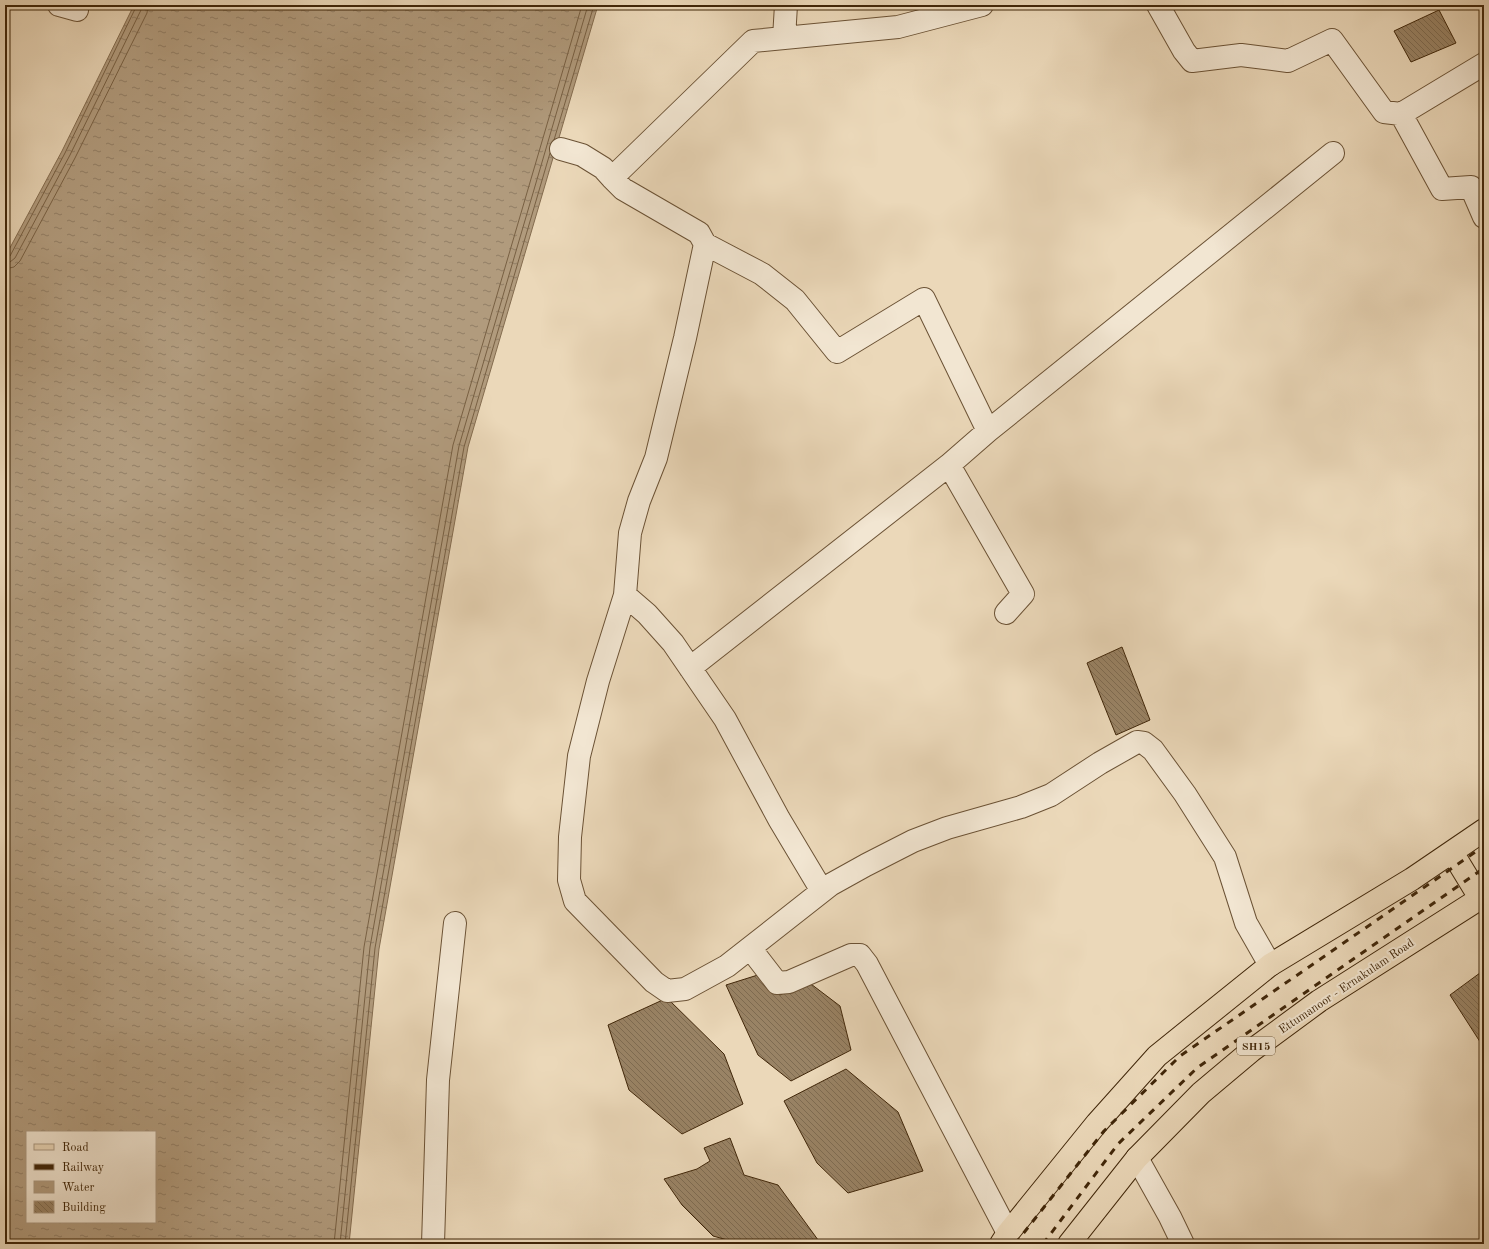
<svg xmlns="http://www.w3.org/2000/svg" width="1489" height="1249" font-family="'Old Standard TT',serif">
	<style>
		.water { fill: url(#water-ripples); stroke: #846c4f; fill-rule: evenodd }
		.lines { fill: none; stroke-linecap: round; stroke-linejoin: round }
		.shore { stroke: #786043; stroke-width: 1 }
		.building { fill: url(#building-back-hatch); stroke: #402609 }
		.minor-casing { stroke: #6b5235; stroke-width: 24 }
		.major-casing { stroke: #402609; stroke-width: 24 }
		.minor { stroke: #f2e6d2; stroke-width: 22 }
		.major { stroke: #ebd8b9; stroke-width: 22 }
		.rail { stroke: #402609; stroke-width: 3; stroke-dasharray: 7 7; stroke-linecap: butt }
		.labels { text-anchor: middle; stroke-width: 4; stroke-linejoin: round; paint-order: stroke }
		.shield { fill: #f2e6d2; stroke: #756045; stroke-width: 1 }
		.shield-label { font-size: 11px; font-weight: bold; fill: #402609 }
		.street-label { font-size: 12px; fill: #402609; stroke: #f2e6d2 }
	</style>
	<defs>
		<pattern id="water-ripples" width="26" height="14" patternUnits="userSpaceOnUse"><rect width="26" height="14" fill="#b19b7d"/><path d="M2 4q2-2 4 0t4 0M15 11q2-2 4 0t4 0" fill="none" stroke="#917e65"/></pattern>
		<pattern id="building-back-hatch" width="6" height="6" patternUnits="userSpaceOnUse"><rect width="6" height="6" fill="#998365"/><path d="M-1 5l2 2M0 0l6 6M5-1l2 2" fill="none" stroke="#7e6b51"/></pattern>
	</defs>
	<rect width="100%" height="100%" fill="#ebd8b9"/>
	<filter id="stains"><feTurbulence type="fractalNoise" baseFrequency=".005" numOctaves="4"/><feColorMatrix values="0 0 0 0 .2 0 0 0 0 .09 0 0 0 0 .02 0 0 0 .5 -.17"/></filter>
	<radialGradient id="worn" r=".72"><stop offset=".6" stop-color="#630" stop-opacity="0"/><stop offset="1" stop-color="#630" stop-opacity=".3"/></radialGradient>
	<path class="water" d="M134 5H598L468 447 379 949 349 1244H5V257L62 151ZM27 1132H155V1222H27Z"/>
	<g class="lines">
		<path class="shore" d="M554 140 594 5
			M5 258 10 256 65 153 137 5
			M5 263 10 262 15 258 70 155 141 10 142 5
			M5 269 14 267 20 261 75 158 147 13 148 5
			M334 1244 364 947 453 445 582 5
			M340 1244 370 947 459 446 588 5
			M345 1244 375 948 464 447 550 153"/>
	</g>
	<path class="building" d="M1439 10 1456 43 1411 62 1394 31Z
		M1122 647 1150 720 1116 735 1087 663Z
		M1484 970V1048L1450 995Z
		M761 974 780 995 807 981 840 1006 851 1050 791 1081 758 1055 726 985Z
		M667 998 724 1054 743 1104 682 1134 629 1090 608 1025Z
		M846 1069 898 1112 923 1171 848 1193 817 1163 784 1101Z
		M730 1138 744 1175 778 1185 821 1244H733L731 1241 713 1236 682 1205 664 1179 697 1169 710 1161 704 1148Z"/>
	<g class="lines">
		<g class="minor-casing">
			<path id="minor" d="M59 5 77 10
				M1158 5 1184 51 1192 61 1241 55 1288 61 1332 40 1384 112 1401 114 1442 189 1471 187 1484 217
				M784 38 786 5
				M1401 114 1484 64
				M561 149 582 155 603 168 612 178 623 189 699 233 705 244 685 338 656 458 639 501 630 533 625 595
				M612 178 753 41 898 27 982 5
				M705 244 762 274 795 300 837 352 924 299 988 431 949 465 1023 594 1006 613
				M988 431 1333 153
				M690 668 949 465
				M822 891 779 819 725 719 673 643 647 614 625 595 598 681 579 756 570 837 569 880 575 901 654 982 667 991 685 989 727 966 830 885 866 865 913 841 947 828 1021 807 1051 795 1100 763 1137 742 1144 743 1153 750 1185 794 1225 857 1246 923 1270 965
				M750 948 777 983 789 982 851 955H860L867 964 1008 1233
				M1137 1158 1170 1217 1183 1244
				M433 1244 438 1080 455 923"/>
		</g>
		<g class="major-casing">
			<path id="major" d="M1452 852 1480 898
				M1001 1244 1008 1233 1097 1123 1157 1056 1270 965 1412 879 1484 830
				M1069 1244 1137 1158 1201 1093 1251 1051 1319 1001 1484 896"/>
		</g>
		<use href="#minor" class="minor"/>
		<use href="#major" class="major"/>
		<path class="rail" d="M1015 1244 1104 1131 1180 1056 1484 846
			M1043 1244 1118 1144 1197 1068 1484 868"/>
	</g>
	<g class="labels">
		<rect class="shield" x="1237" y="1037" width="38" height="18" rx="3"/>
		<g class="shield-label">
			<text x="1256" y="1050">SH15</text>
		</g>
		<g class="street-label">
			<text transform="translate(1346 986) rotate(-34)" y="4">Ettumanoor - Ernakulam Road</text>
		</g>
	</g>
	<rect width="1489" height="1249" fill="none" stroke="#ebd8b9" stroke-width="20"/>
	<rect x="6" y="6" width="1477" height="1237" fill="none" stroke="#402609" stroke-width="2"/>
	<rect x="10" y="10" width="1469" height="1229" fill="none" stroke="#402609"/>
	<rect x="26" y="1131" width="130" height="92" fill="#f2e6d2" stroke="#ab9982"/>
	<rect x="34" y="1144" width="20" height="6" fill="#ebd8b9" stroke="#ab9982"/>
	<text x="62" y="1151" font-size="12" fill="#402609">Road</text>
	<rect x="34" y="1164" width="20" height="6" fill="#402609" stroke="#ab9982"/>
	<text x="62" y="1171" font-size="12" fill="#402609">Railway</text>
	<rect x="34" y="1181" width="20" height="12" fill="url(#water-ripples)" stroke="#ab9982"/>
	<text x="62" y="1191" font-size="12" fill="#402609">Water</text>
	<rect x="34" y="1201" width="20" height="12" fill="url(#building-back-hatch)" stroke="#ab9982"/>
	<text x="62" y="1211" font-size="12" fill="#402609">Building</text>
	<rect width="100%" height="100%" filter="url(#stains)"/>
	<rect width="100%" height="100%" fill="url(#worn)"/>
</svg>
